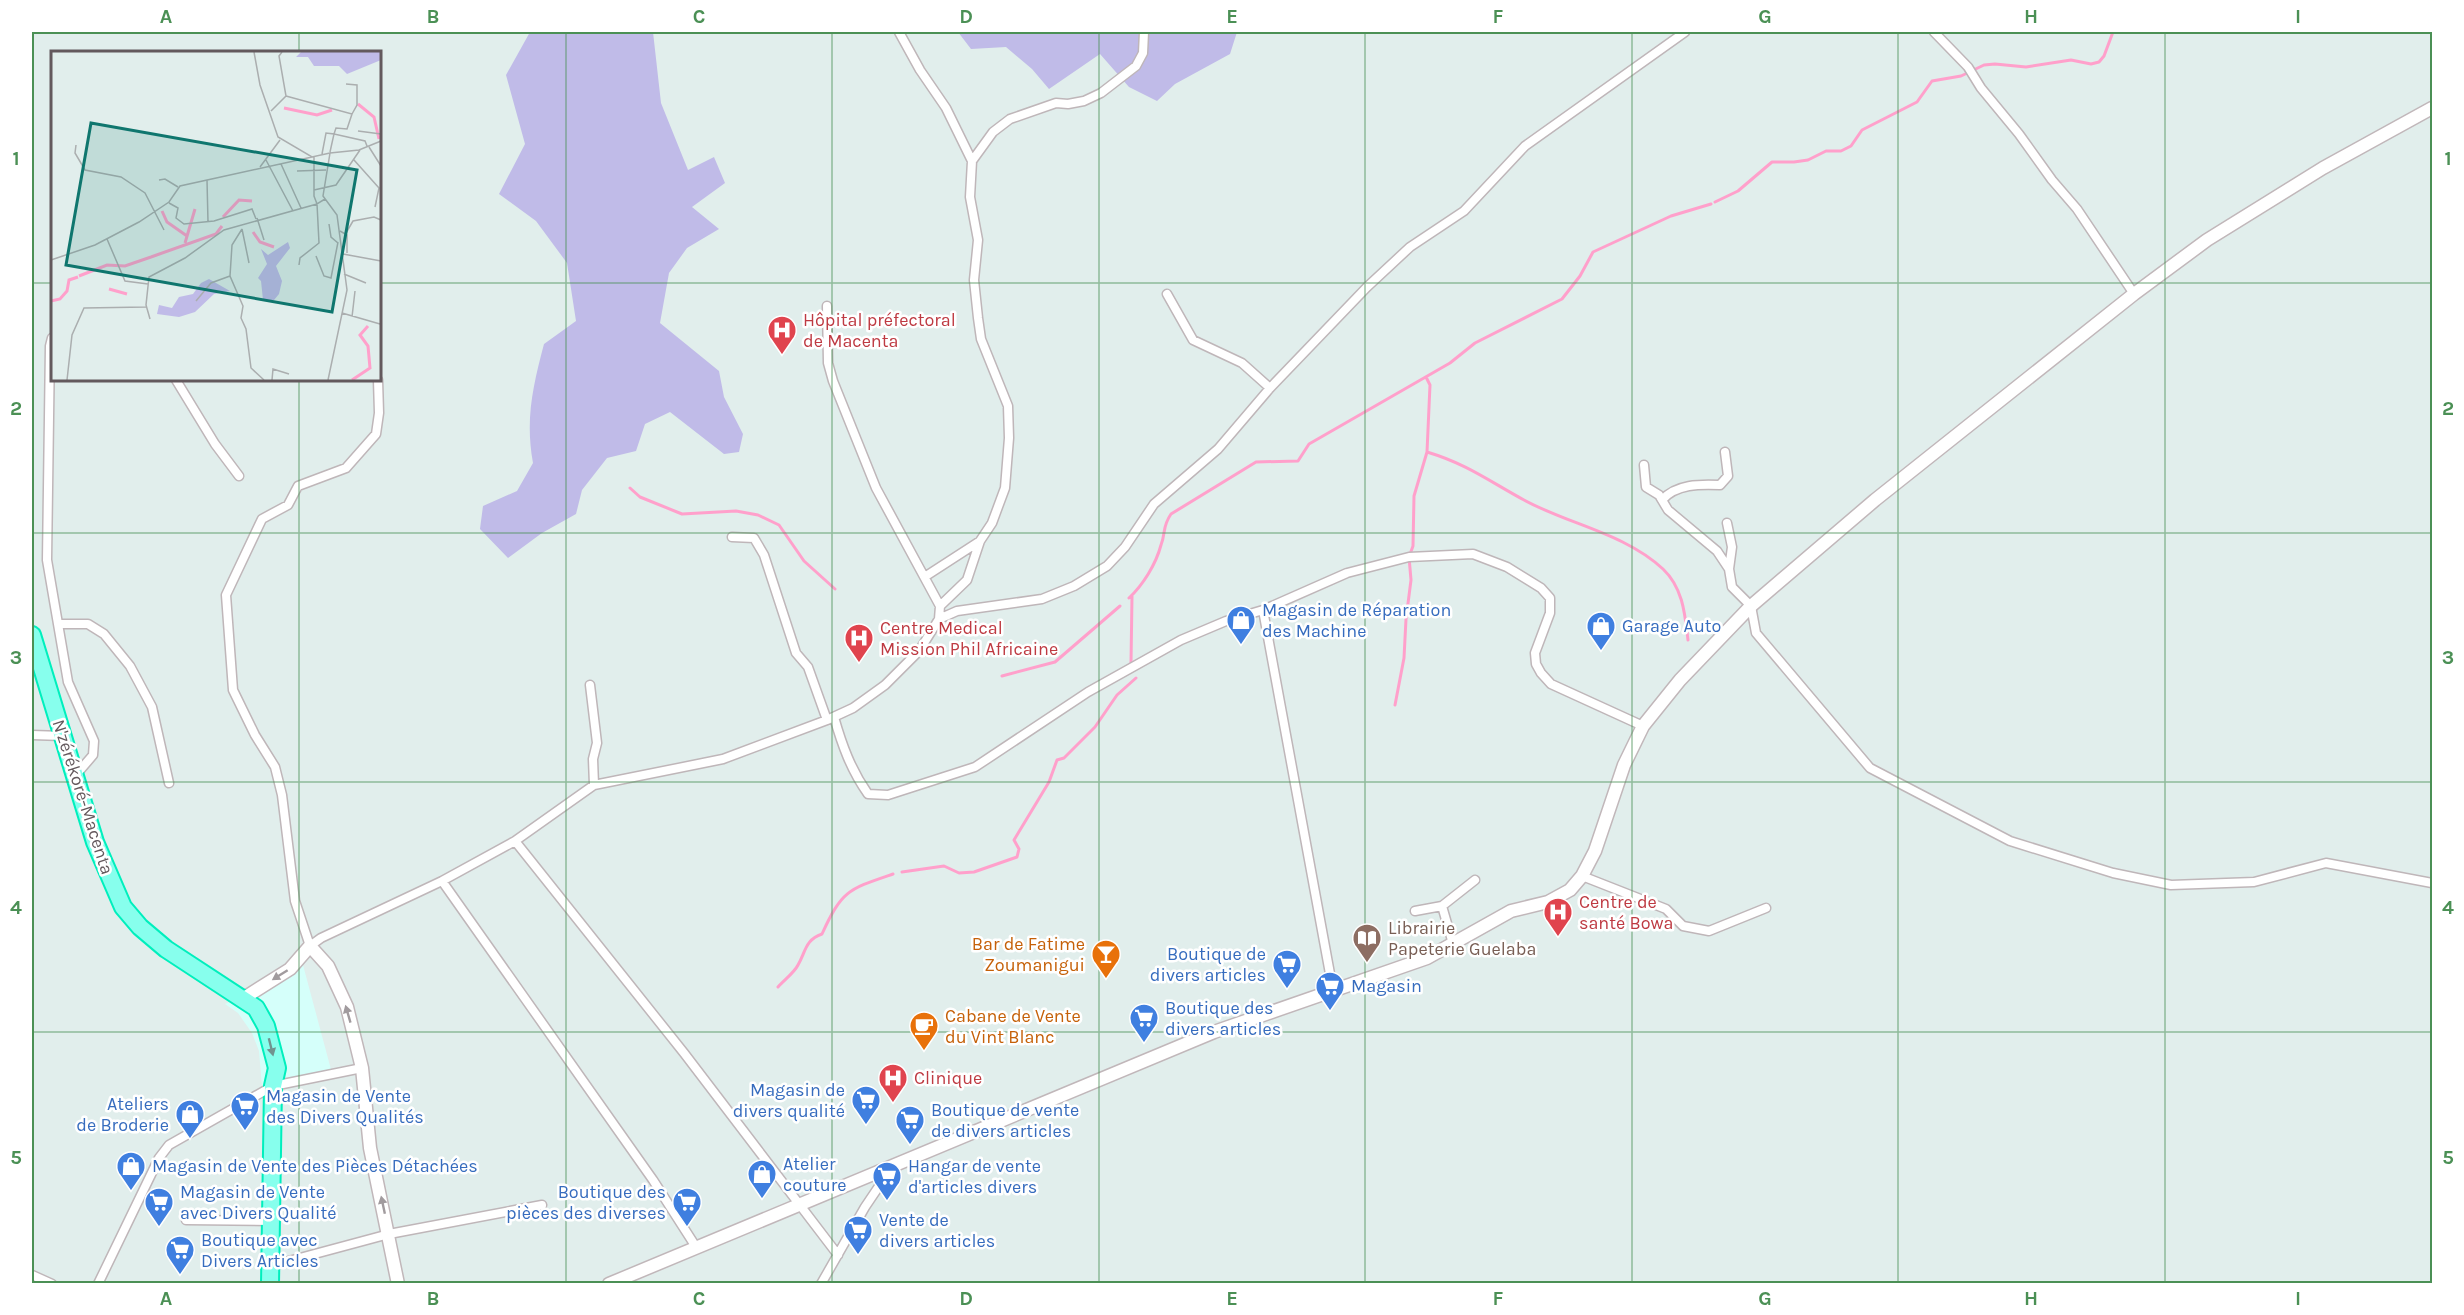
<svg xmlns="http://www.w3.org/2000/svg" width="2464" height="1315" font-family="Karla,sans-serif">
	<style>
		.commercial { fill: #d5fffa }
		.green { fill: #c0bbe8 }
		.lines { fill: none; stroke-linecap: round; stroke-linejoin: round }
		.stream { stroke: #ffa0cb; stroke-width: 3 }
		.street-casing { stroke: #bfb6b9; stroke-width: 11 }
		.secondary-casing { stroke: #c1b7ba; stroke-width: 15 }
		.highway-casing { stroke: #00efbd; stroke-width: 20 }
		.street { stroke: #fff; stroke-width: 8 }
		.secondary { stroke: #fff; stroke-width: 12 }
		.highway { stroke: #87ffed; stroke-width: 16 }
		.oneway { fill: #a19b9e }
		.oneway2 { fill: #70938f }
		.grid { fill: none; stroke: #4b9055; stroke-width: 1.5; stroke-opacity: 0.55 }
		.labels { text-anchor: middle; stroke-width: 5; stroke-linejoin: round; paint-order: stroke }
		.health-label { font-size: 18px; fill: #be3a42; stroke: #fff; text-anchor: start }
		.shop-label { font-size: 18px; fill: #366cbe; stroke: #fff; text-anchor: start }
		.street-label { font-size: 18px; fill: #63595d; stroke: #fff }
		.education-label { font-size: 18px; fill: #785e54; stroke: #fff; text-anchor: start }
		.food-label { font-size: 18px; fill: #c56008; stroke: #fff; text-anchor: end }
		.inset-river { fill: none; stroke: #ffa0cb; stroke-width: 3 }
		.inset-road { fill: none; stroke: #abaeaf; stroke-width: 1.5 }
		.view { fill: #0f766e; fill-opacity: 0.15; stroke: #0f766e; stroke-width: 3 }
		.inset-edge { fill: none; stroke: #63595d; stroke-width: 3 }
		.neatline { fill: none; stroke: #4b9055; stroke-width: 2 }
		.grid-label { font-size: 20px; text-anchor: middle; font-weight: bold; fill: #4b9055 }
	</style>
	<rect width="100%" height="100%" fill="#e1eeec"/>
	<path class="commercial" d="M303 965 333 1077 262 1087 259 1051 252 1033 238 1013 225 1004 291 973Z"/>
	<path class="green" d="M530 32H653L661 103 688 170 714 157 725 183 692 207 719 229 687 248 669 273 660 323 719 371 724 397 743 434 739 452 724 454 670 412 645 424 636 451 607 458 582 490 576 514 542 533 508 558 480 529 483 506 517 491 533 463C525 419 533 386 544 344L576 321 567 263 536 221 499 194 525 144 506 75Z
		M958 32H1237L1230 54 1175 84 1157 101 1129 87 1100 54 1049 89 1032 69 1006 47 971 49Z"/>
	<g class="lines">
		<path class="stream" d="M1715 202 1738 191 1772 162H1794L1808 160 1826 151H1841L1851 146 1862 130 1917 102 1932 81 1961 76 1984 65 1995 64 2026 67 2071 60 2091 64 2099 62 2104 56 2113 32
			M1427 452C1467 464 1489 481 1524 500 1570 525 1624 533 1663 569 1683 588 1685 614 1688 640
			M630 488 640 497 682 514 736 511 758 515 779 525 804 561 835 589
			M1129 598C1143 585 1156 564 1161 545 1166 532 1162 527 1171 514L1256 462 1298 461 1309 444 1450 363 1475 343 1562 299 1580 276 1593 252 1671 216 1711 204
			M1131 663 1132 596
			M1002 676 1055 662 1120 606
			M1395 705 1404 658 1406 619 1411 580 1409 557 1413 546 1414 496 1427 452 1430 385 1426 377
			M902 872 944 866 959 873 974 872 1017 857 1019 849 1014 840 1049 782 1057 760 1064 758 1095 727 1117 695 1136 678
			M778 987C784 980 794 973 798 965 806 951 805 940 822 934 842 890 849 889 893 874"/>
		<g class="street-casing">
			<path id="street" d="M899 32 920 70 946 108 972 161 970 197 978 240 974 280 978 318 981 339 1008 406 1009 438 1005 488 992 523 980 541 967 580 940 606
				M1934 32 1968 67 1981 88 2019 134 2052 180 2077 209 2134 294
				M972 161 993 132 1010 119 1056 103 1068 104 1084 101 1101 93 1136 66 1143 53 1144 32
				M1167 294 1193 340 1242 363 1270 388
				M52 338 50 346 47 560 68 682 94 741 93 755 75 776
				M176 380 215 444 239 476
				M378 380 379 413 376 434 346 468 298 486 288 505 262 519 226 595 233 690 255 735 275 767 282 795 295 901 310 946 321 938 442 881 515 841 594 785 723 759 827 720 853 708 885 685 919 651 939 619 940 606 876 488 833 381 828 363 827 306
				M1644 465 1646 487 1659 495 1668 510 1717 551 1729 569 1732 587 1751 606 1756 633 1870 768 2010 841 2113 873 2171 885 2254 882 2326 863 2432 883
				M1662 500C1676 484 1700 484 1720 485L1728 476 1725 452
				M1727 523 1732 547 1729 569
				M732 537 754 538 764 555 796 653 808 667 827 720
				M926 576 980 541
				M1263 610 1333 990
				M939 619 957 611 1042 599 1074 586 1107 566 1125 547 1154 504 1218 449 1270 388 1367 287 1410 247 1464 211 1525 146 1685 32
				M59 624H88L104 634 130 666 152 707 169 783
				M590 685 597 743 593 759 594 785
				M834 717C842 745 851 770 868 794L888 795 975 767 1088 692 1181 640 1226 621 1263 610 1347 573 1409 557 1473 554 1507 567 1541 588 1550 598V613L1535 653 1536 664 1541 673 1551 684 1643 726
				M32 735 63 736
				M515 841 684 1053 838 1255
				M1582 876 1666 909 1683 926 1709 931 1766 908
				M442 881 653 1180 696 1247
				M1442 906 1453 944
				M1415 911 1442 906 1475 880
				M186 1220 271 1221
				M270 1266 389 1234 542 1205
				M32 1275 52 1284
				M98 1284 159 1158 169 1145 273 1086 362 1068
				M821 1284 865 1207 892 1167"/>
		</g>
		<g class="secondary-casing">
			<path id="secondary" d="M244 998 290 969 310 946 328 966 347 1007 362 1068 370 1148 398 1284
				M609 1284 1214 1032 1427 958 1511 911 1548 902 1570 890 1582 876 1595 851 1624 765 1643 726 1680 680 1751 606 1875 500 2134 294 2207 240 2323 168 2432 108"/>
		</g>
		<g class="highway-casing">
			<path id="highway" d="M32 635 95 842 123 907 140 927 166 949 256 1008 266 1026 277 1068 273 1086 270 1284"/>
		</g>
		<use href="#street" class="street"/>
		<use href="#secondary" class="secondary"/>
		<use href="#highway" class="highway"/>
	</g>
	<defs><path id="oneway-solid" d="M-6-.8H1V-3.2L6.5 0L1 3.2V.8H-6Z" transform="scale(1.5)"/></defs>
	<g class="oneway">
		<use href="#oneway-solid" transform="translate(280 975) rotate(148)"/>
		<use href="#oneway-solid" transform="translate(348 1014) rotate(-106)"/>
		<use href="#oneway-solid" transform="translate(383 1205) rotate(-102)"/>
	</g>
	<use class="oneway2" href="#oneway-solid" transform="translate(271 1047) rotate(76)"/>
	<path class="grid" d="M299 32V52M566 32V1284M832 32V1284M1099 32V1284M1365 32V1284M1632 32V1284M1898 32V1284M2165 32V1284M32 283H52M380 283H2432M299 380V1284M32 533H2432M32 782H2432M32 1032H2432"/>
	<defs>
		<g id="hospital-pin" transform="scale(1.5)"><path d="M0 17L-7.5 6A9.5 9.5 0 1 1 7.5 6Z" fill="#e0444e" stroke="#fff"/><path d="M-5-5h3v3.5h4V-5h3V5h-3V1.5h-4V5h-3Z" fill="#fff"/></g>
		<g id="shop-pin" transform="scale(1.5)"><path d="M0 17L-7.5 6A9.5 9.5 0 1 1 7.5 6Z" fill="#3f7fe0" stroke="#fff"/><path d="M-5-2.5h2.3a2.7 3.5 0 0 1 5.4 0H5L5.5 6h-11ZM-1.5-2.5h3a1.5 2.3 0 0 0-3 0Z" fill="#fff"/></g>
		<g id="library-pin" transform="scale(1.5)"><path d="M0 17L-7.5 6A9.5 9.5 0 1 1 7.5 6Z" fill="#8d6e63" stroke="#fff"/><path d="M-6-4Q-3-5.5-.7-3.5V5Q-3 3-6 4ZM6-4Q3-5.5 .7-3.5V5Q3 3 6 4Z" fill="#fff"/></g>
		<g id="bar-pin" transform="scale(1.5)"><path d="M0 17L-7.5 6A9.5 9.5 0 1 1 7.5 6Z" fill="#e8710a" stroke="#fff"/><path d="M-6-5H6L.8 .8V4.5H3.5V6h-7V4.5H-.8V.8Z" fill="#fff"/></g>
		<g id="supermarket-pin" transform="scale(1.5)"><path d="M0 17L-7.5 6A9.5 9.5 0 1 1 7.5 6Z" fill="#3f7fe0" stroke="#fff"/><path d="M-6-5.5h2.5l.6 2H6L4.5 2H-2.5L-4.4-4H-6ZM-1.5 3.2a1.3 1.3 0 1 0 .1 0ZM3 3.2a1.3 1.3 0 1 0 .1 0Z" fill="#fff"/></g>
		<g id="cafe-pin" transform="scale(1.5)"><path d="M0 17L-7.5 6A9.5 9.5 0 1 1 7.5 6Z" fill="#e8710a" stroke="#fff"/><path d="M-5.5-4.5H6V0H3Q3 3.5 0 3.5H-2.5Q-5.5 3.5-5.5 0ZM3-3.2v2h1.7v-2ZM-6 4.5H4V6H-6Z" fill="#fff"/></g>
	</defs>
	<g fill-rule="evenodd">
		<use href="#hospital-pin" x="782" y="330"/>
		<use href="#shop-pin" x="1241" y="620"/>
		<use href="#shop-pin" x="1601" y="626"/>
		<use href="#hospital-pin" x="859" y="638"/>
		<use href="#hospital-pin" x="1558" y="912"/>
		<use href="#library-pin" x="1367" y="938"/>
		<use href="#bar-pin" x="1106" y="954"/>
		<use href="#supermarket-pin" x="1287" y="964"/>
		<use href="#supermarket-pin" x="1330" y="986"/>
		<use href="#supermarket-pin" x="1144" y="1018"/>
		<use href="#cafe-pin" x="924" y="1026"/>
		<use href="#hospital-pin" x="893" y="1078"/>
		<use href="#supermarket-pin" x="866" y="1100"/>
		<use href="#supermarket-pin" x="245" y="1106"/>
		<use href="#shop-pin" x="190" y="1114"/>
		<use href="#supermarket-pin" x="910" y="1120"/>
		<use href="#shop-pin" x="131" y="1166"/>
		<use href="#shop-pin" x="762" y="1174"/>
		<use href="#supermarket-pin" x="887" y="1176"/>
		<use href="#supermarket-pin" x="159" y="1202"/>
		<use href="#supermarket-pin" x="687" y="1202"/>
		<use href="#supermarket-pin" x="858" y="1230"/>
		<use href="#supermarket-pin" x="180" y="1250"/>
	</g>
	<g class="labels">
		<g class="health-label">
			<text x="803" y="326">Hôpital préfectoral<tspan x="803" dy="21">de Macenta</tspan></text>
			<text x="880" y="634">Centre Medical<tspan x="880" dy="21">Mission Phil Africaine</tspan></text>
			<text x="1579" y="908">Centre de<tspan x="1579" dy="21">santé Bowa</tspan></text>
			<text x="914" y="1084">Clinique</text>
		</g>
		<g class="shop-label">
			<text x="1262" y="616">Magasin de Réparation<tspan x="1262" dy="21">des Machine</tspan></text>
			<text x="1622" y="632">Garage Auto</text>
			<text x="1266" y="960" text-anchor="end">Boutique de<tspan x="1266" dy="21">divers articles</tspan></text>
			<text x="1351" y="992">Magasin</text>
			<text x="1165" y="1014">Boutique des<tspan x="1165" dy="21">divers articles</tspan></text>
			<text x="845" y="1096" text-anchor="end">Magasin de<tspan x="845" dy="21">divers qualité</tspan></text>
			<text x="266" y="1102">Magasin de Vente<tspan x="266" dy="21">des Divers Qualités</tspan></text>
			<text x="169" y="1110" text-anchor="end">Ateliers<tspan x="169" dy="21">de Broderie</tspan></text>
			<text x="931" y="1116">Boutique de vente<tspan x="931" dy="21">de divers articles</tspan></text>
			<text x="783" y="1170">Atelier<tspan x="783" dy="21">couture</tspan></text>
			<text x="152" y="1172">Magasin de Vente des Pièces Détachées</text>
			<text x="908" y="1172">Hangar de vente<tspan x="908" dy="21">d'articles divers</tspan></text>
			<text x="180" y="1198">Magasin de Vente<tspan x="180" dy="21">avec Divers Qualité</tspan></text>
			<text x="666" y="1198" text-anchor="end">Boutique des<tspan x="666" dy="21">pièces des diverses</tspan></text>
			<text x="879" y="1226">Vente de<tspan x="879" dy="21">divers articles</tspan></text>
			<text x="201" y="1246">Boutique avec<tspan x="201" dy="21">Divers Articles</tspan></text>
		</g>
		<g class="street-label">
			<text transform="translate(83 797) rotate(72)" y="6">N'zérékoré-Macenta</text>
		</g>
		<g class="education-label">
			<text x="1388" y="934">Librairie<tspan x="1388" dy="21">Papeterie Guelaba</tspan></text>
		</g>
		<g class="food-label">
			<text x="1085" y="950">Bar de Fatime<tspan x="1085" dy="21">Zoumanigui</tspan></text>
			<text x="945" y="1022" text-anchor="start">Cabane de Vente<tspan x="945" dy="21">du Vint Blanc</tspan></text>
		</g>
	</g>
	<g transform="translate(51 51)">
		<rect width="330" height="330" fill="#e1eeec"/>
		<path d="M250 1H330V9L296 23 288 15H263L257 6H245ZM237 191 239 197 225 215 231 230 228 243 223 249H212L210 230 207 227 216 213 210 198 217 204ZM158 228 179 240 163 243 144 261 128 266 106 263 108 254 121 257 128 246 142 243 150 232Z" fill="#c0bbe8"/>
		<path class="inset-river" d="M307 53 323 66 328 88M233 57 266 64 281 59M111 160 116 171 136 185M172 166 188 149 201 150M202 181 209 191 223 196M134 192 144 158M100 206 165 183 171 175M28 225 56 214 74 215 100 206M58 238 76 243M0 250 9 248 16 240 18 229 27 226M301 329 319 317 317 295 309 284 317 275"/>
		<path class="inset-road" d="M203 1 209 34 227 86 261 106 279 102 272 145 286 164 296 239 277 329M295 33 306 34V54L301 63M235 45 301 63 296 78 285 77 283 83 314 90 316 95M220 60 235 45 228 5 231 1M307 80 330 83M25 94 24 102 34 119 70 126 94 142 113 179M318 96 330 115M279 102 308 99 330 90M271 103 275 82 283 83 279 101M263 106V145L266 153 274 148M215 109 242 160M303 109 328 137 324 156M230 113 250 157M209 116 229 89M246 120 275 119M108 129 114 128 127 136M156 129 157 171M263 139 285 134 309 99M118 152 127 157 125 167 133 173 163 170 201 158 205 168M206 167 213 189M278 173 280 186 287 192M191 178 181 194 179 225 192 255 190 267 195 278 200 317 213 329M191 178 198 212M289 180 296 184V202M295 182 302 170 323 166 330 169M56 188 74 230 97 233M292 203 330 210M265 205 273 225 280 227 287 191M0 209 44 194 88 171 118 151 129 135 261 106M293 223 315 232M145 250 160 232 179 225M291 262 329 273M301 266 304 240M99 268 95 254 98 226 134 207 173 179 266 153 268 192 249 207 248 214M16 329 21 284 33 257 95 256M221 329 222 318 238 323"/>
		<path class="view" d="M40 72 306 119 281 261 15 214Z"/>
		<rect width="330" height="330" class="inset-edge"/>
	</g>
	<rect width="2464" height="1315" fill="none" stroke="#ffffff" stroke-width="66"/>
	<rect x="33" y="33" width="2398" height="1249" class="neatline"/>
	<g class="grid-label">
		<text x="166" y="23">A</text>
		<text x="433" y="23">B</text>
		<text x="699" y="23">C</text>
		<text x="966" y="23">D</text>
		<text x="1232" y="23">E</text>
		<text x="1498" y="23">F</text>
		<text x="1765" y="23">G</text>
		<text x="2031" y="23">H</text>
		<text x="2298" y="23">I</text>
		<text x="16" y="165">1</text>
		<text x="2448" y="165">1</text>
		<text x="16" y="415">2</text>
		<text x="2448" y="415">2</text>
		<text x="16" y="664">3</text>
		<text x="2448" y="664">3</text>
		<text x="16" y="914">4</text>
		<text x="2448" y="914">4</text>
		<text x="16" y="1164">5</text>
		<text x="2448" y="1164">5</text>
		<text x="166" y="1305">A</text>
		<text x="433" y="1305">B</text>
		<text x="699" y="1305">C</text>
		<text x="966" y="1305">D</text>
		<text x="1232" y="1305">E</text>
		<text x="1498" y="1305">F</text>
		<text x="1765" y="1305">G</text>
		<text x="2031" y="1305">H</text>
		<text x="2298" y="1305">I</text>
	</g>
</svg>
